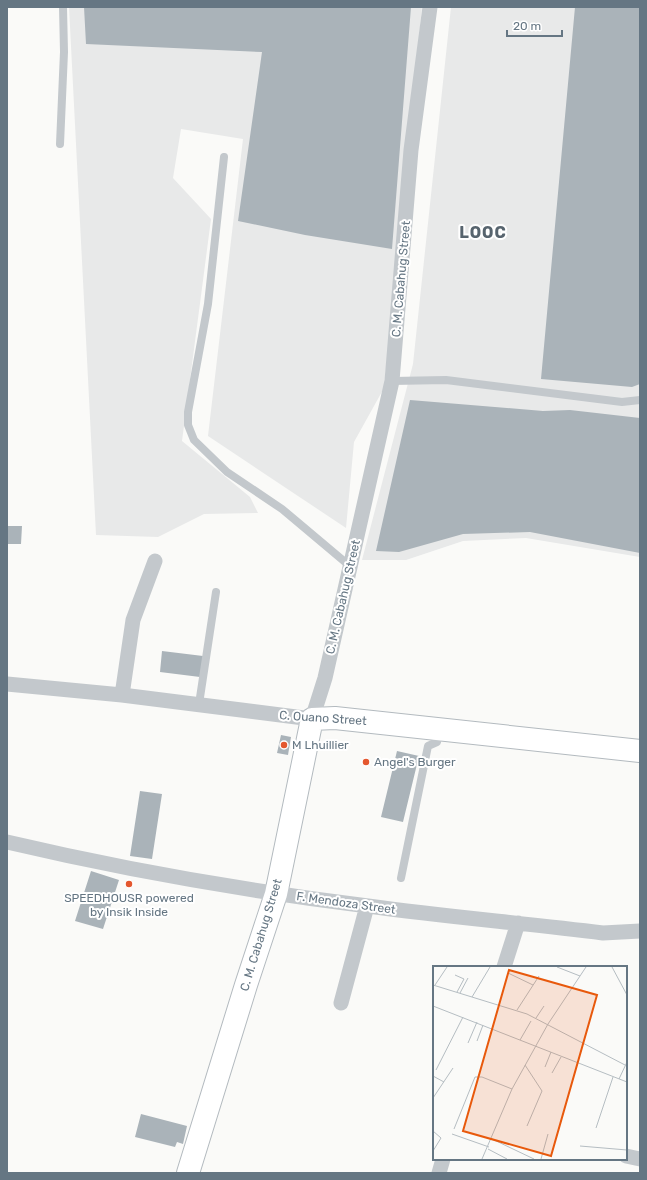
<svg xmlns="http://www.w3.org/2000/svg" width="647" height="1180" font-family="Rubik,sans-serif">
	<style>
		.built { fill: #e8e9e9 }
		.building { fill: #aab3b9 }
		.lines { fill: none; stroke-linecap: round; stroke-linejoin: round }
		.secondary-casing { stroke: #b3babf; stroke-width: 24 }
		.lane { stroke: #c3c8cc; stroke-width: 8 }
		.street { stroke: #c3c8cc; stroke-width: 15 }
		.secondary { stroke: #fff; stroke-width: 22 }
		.poi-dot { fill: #e4572e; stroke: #fff; stroke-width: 1.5 }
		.labels { text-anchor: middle; stroke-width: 4; stroke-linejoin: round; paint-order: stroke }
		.street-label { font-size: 12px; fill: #657683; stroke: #fff }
		.poi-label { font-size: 12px; fill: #657683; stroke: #fff; text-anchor: start }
		.district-label { font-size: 16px; font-weight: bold; letter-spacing: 1px; fill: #57646e; stroke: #fff }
		.inset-road { fill: none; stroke: #b5bdc2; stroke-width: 1 }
		.view { fill: #e8590c; fill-opacity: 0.15; stroke: #e8590c; stroke-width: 2 }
		.inset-edge { fill: none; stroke: #657683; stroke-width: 2 }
	</style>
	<rect width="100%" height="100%" fill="#fafaf8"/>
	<path class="built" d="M69 7H422L384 388 354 442 346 528 208 436 243 139 181 129 173 178 211 219 182 441 250 497 258 513 204 514 158 537 96 535Z
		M451 7H640V557L526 538 463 541 406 560H362L413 364Z"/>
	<path class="building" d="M84 7H411L392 249 305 235 238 221 262 52 86 44Z
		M575 7H640V384L632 387 541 379Z
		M410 400 543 411 570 410 640 418V553L530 532 463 534 399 552 376 551Z
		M7 526H22L21 544H7Z
		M162 651 203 656 200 677 160 672Z
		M281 735 291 737 288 755 277 753Z
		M397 751 419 756 403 822 381 817Z
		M140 791 162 794 152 859 130 856Z
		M91 871 119 880 103 929 75 921Z
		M141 1114 187 1126 183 1144 177 1142 175 1147 135 1137Z"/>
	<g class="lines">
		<g class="secondary-casing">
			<path id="secondary" d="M188 1173 246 985 276 894 312 719 335 718 640 751"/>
		</g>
		<path class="lane" d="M60 144 64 52 63 7
			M224 157 208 304 188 412V425L194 440 227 472 282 509 351 567
			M392 381 446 380 622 402 640 400
			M199 704 216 592
			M401 878 428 746 437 742 439 730"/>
		<path class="street" d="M7 684 122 695 312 719 325 678 392 381 411 150 430 7
			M122 695 133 620 155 561
			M7 842C126 870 247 891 368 906 446 917 525 923 603 933L640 931
			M504 967 518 923
			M341 1003 367 906
			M626 1156 640 1159
			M439 1173 443 1159"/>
		<use href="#secondary" class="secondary"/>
	</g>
	<g class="poi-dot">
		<circle cx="284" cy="745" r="4"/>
		<circle cx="366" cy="762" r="4"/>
		<circle cx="129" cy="884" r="4"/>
	</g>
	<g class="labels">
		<g class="street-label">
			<text transform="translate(401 279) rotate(-85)" y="4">C. M. Cabahug Street</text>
			<text transform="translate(343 597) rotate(-77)" y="4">C. M. Cabahug Street</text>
			<text transform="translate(323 718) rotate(4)" y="4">C. Ouano Street</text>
			<text transform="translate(346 903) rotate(8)" y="4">F. Mendoza Street</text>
			<text transform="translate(261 935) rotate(-73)" y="4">C. M. Cabahug Street</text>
		</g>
		<g class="poi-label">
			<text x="292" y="749">M Lhuillier</text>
			<text x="374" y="766">Angel's Burger</text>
			<text x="129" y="902" text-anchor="middle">SPEEDHOUSR powered<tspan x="129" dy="14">by Insik Inside</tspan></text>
		</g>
		<g class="district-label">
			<text x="483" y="238">LOOC</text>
		</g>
	</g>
	<g transform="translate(433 966)">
		<rect width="194" height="194" fill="#fafaf8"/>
		<path class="inset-road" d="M124 1 147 10M179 1 194 29M75 7 100 19M22 9 31 13 24 26M0 19 94 48 192 99M2 19 14 1M27 27 35 12M39 31 57 1M0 40 194 116M84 44 106 10M103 52 111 40M87 74 98 55M44 75 50 59M35 77 44 56M92 99 109 125 94 160M112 101 118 86M3 104 30 51M119 107 128 91M0 110 11 116M186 113 194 96M0 132 20 102M163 162 180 111M21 163 42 111H49L79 123M0 165 8 172 0 185M19 168 56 181M59 173 101 193M147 180 194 184M55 183 74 193M49 193 79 123 115 58 153 1M108 193 115 168"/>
		<path class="view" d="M76 4 164 29 118 190 30 165Z"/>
		<rect width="194" height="194" class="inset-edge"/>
	</g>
	<rect width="647" height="1180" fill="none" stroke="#657683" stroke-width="16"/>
	<path d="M507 30v6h55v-6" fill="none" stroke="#657683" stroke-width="2"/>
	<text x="513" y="30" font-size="12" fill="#657683" stroke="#ffffff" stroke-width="3" paint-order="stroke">20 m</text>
</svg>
